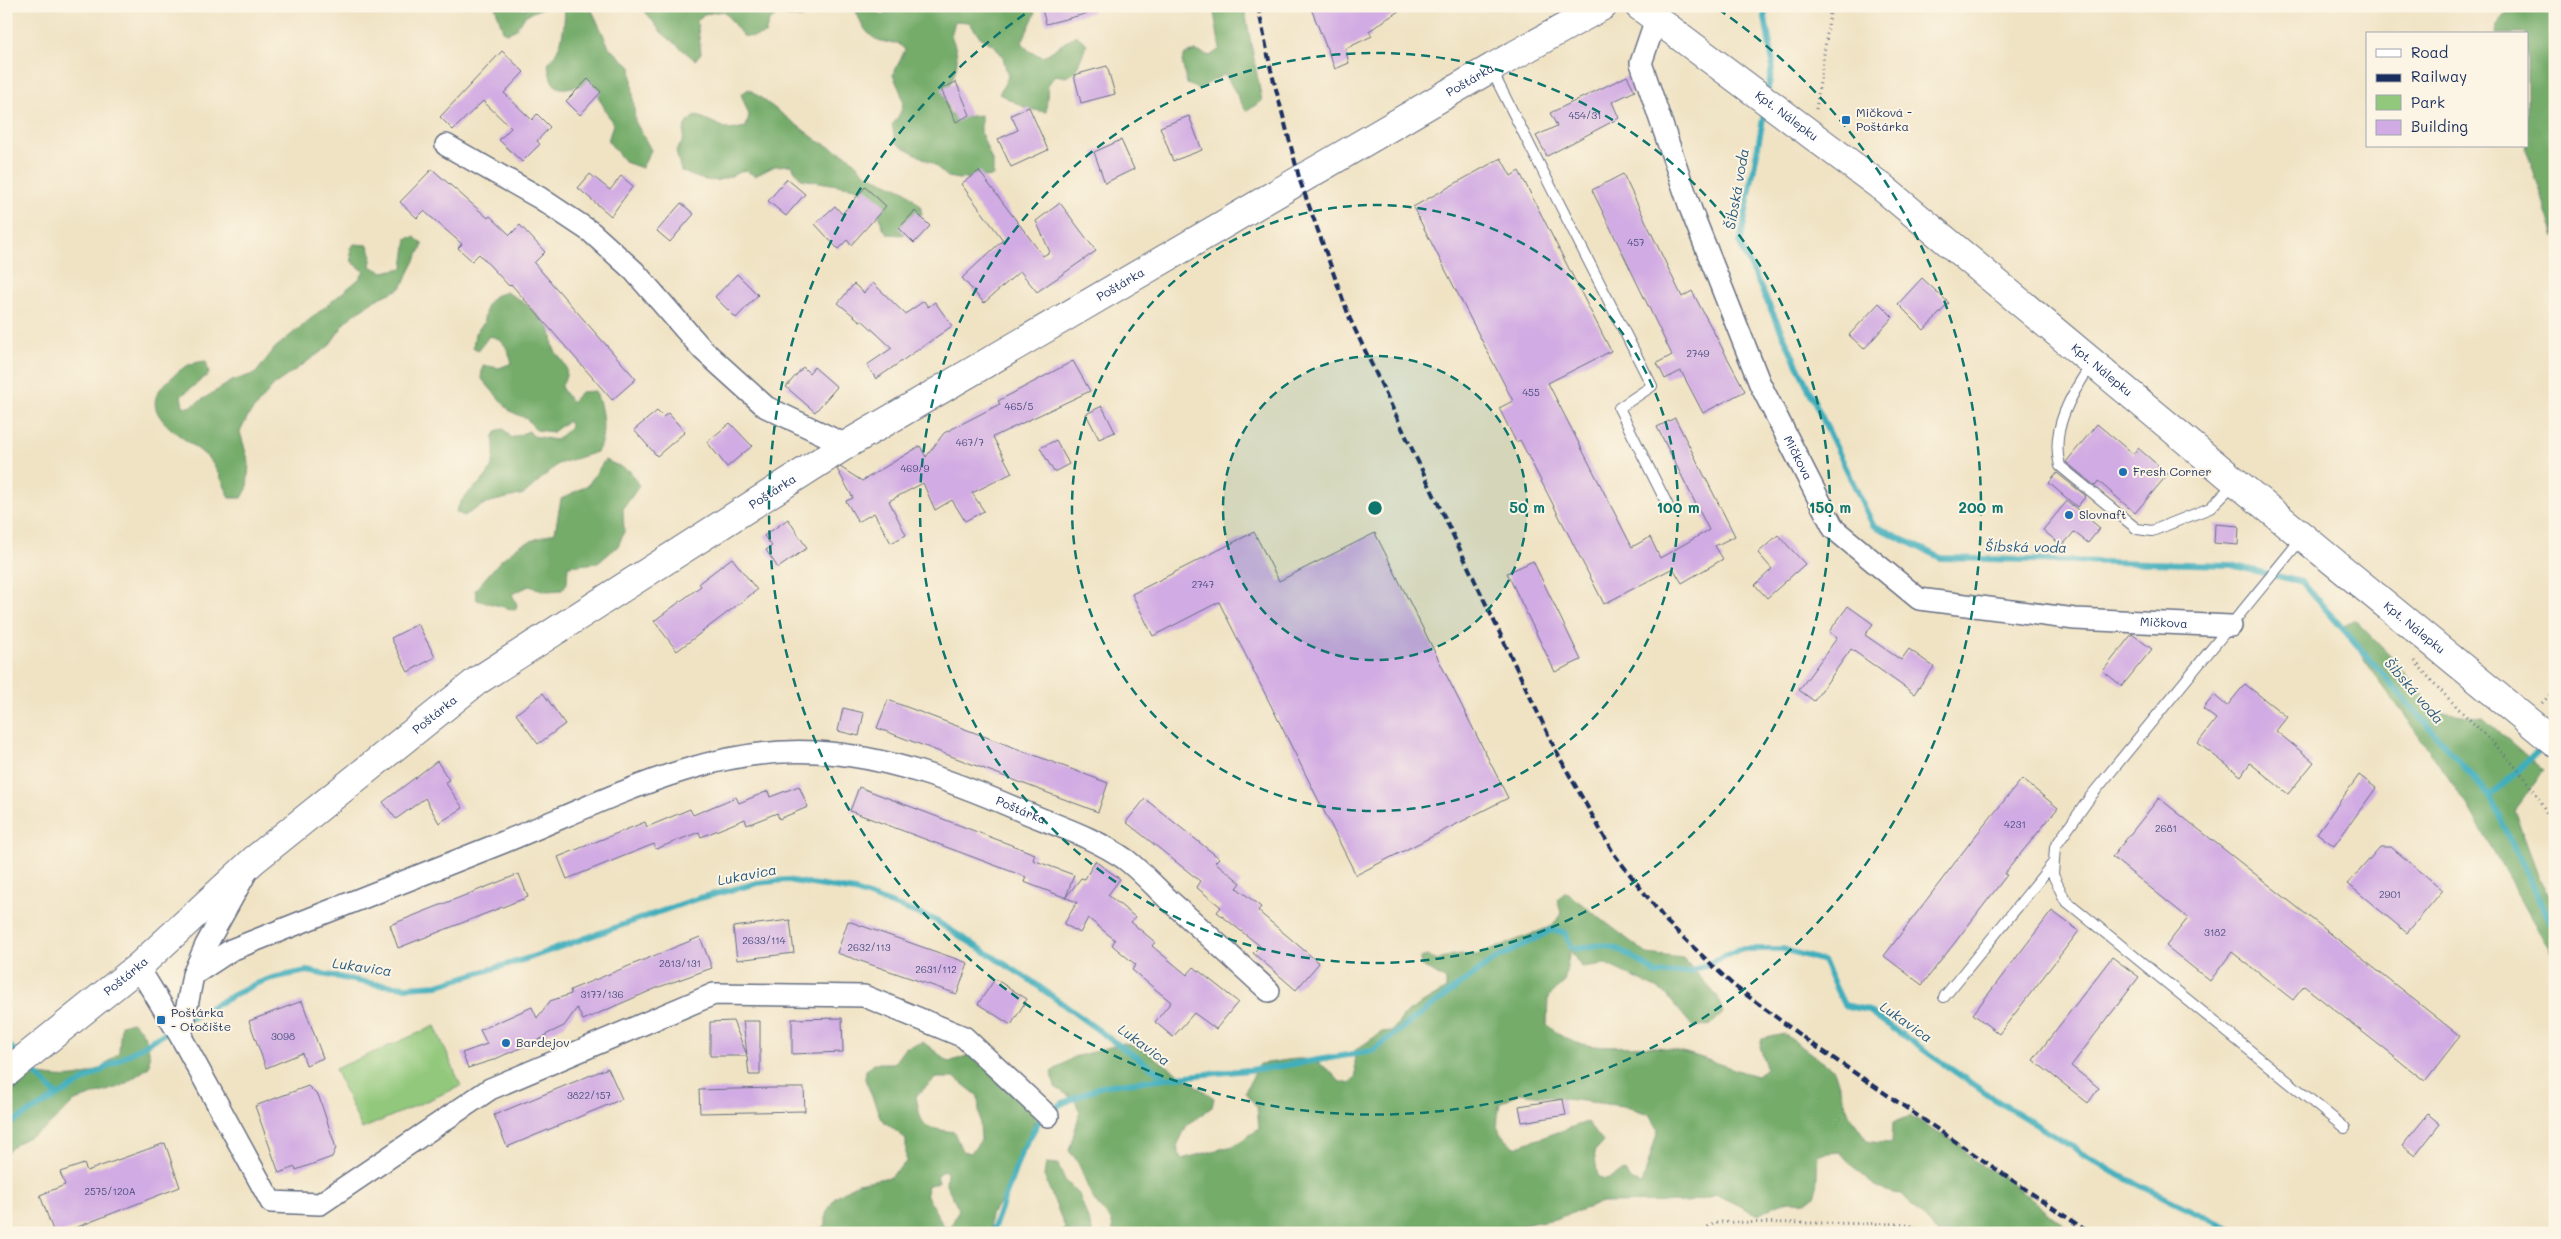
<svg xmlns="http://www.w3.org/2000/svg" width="2561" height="1239" font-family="Mali,sans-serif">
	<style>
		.green { fill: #92c87b; stroke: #567c6c }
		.forest { fill: #75ac6b; stroke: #486e64; fill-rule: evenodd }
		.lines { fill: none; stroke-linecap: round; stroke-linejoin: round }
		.stream { stroke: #3faebc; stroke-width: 6 }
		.building { fill: #d1abe3 }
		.lane-casing { stroke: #666e82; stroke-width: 12 }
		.street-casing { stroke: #666e82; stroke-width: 24 }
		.secondary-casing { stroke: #666e82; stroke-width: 30 }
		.path { stroke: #666e82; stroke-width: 3; stroke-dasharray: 1 4; stroke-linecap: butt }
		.lane { stroke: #fff; stroke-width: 10 }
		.street { stroke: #fff; stroke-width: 21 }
		.secondary { stroke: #fff; stroke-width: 28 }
		.rail { stroke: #1b2f5e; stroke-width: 4; stroke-dasharray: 8 4; stroke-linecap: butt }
		.ring { fill: none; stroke: #0f766e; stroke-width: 2.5; stroke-dasharray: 9 6 }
		.poi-dot { fill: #1f6fb2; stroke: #fcf5e5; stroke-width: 2 }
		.labels { text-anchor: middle; stroke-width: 4; stroke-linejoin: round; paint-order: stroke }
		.number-label { font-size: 10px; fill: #484e7f }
		.street-label { font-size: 12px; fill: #1b2f5e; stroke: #fcf5e5 }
		.poi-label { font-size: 12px; fill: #1b2f5e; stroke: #fcf5e5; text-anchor: start }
		.water-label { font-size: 14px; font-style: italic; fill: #285b7f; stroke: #fcf5e5 }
		.centre { fill: #0f766e; stroke: #fcf5e5; stroke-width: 2.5 }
		.ring-label { font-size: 15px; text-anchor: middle; font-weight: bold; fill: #0f766e; stroke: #fcf5e5; stroke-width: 4; stroke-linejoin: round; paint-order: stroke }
	</style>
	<rect width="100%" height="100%" fill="#fcf5e5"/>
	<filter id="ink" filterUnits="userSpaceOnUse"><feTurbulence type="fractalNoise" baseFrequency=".02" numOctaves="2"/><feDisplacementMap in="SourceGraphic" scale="10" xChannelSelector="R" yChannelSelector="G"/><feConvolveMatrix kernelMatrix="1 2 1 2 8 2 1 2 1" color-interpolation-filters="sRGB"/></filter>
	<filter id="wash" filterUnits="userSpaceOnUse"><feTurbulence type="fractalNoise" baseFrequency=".0096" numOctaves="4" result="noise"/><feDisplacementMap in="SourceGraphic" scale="20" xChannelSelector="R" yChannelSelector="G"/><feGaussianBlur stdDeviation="1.12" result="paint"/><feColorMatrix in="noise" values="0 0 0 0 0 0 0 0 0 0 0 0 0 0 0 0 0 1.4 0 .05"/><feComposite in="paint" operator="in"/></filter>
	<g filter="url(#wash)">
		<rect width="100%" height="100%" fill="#f0e3c4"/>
		<path class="green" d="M435 1026 461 1086 362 1129 335 1069Z"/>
		<path class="forest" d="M495 6H515L525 10 527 6H547L526 15 515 30 507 33 503 31Z
			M562 6H590L609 47 631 67 635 121 651 150 642 168 625 162 608 141 613 124 593 87C571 80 552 105 548 63 563 48 564 29 565 7Z
			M641 6H813L810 12 801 18 778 15 769 21 765 34 754 37 743 36 724 11 704 14 697 21 701 53 695 60 661 32Z
			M854 6H871L879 14H885L889 6H1034L1035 14 1022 42 1029 51 1043 57 1076 35 1087 44 1075 72 1066 77 1055 75 1048 85 1046 112 1028 109 999 94 1008 77 1003 57 995 46 980 37 969 22 955 21 951 36C963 61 955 73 944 97L950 114 963 117 981 115V133L993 163V176L958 179 948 177 932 163 896 143 892 125C909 104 903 98 893 75L905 50 898 43C869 43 864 31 854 6Z
			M1213 6H1244L1262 101 1246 111 1225 74 1198 89 1187 84 1182 61 1185 54 1196 51 1210 56 1220 49Z
			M2511 6H2555V237L2525 146H2527V34H2496L2497 25Z
			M749 89 818 141 848 156 866 174 905 191 920 205 922 214 907 225 903 235 888 234 882 227 877 201 855 188 801 179 791 165 775 166 755 176 745 170C715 183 712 185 681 171L676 151 683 141 685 125 696 115 730 130 746 127 749 115 741 94Z
			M415 237 423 245 401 288 371 302 347 320 328 347 275 384 248 416 240 432 249 463 247 489 242 498H230C224 486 218 468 208 458 190 439 130 414 167 382 181 369 186 363 206 361L209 374 181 396 183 406 190 407 232 381 256 373 275 348 359 279 364 271 352 262 350 248 354 244 368 245 372 256 370 266 383 272 403 268 407 238Z
			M506 292C522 300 541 315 550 330 553 335 552 341 553 346 559 363 575 363 561 387L571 402 581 392 595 391C603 407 607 436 597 452L558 464 524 494 486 503 464 516 456 512C467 480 501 487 493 437L498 430 504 429 511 438 529 431 533 436 556 440 571 427 568 421 553 432 536 430 527 419 510 411 481 378 483 365 499 368 512 363C507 348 505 339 489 336L478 351 473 347 475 333 483 324 487 304 494 296Z
			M605 460 630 471 639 486 623 509 624 532 618 546 598 563 568 566 567 583 562 590 546 591 529 586 512 594 517 605 515 610 477 600 475 590 501 560 520 545 555 532 561 499 588 485Z
			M2355 620 2396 662 2435 711 2483 718 2544 771 2514 810 2540 880 2555 906V960L2468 806 2404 714 2378 681 2344 626Z
			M1566 892 1647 954 1683 958 1718 997 1723 1013 1711 1025 1693 1027 1664 992 1606 964 1581 967 1570 950 1564 983 1548 997 1547 1024C1577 1058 1624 1042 1664 1048 1694 1053 1727 1068 1757 1076L1766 1068 1760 1046 1762 1039 1784 1034 1834 1070 1849 1114 1868 1142 1892 1143 1893 1123 1910 1116 1961 1145 1974 1162 2003 1176 2073 1233H1937L1902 1194C1874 1193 1857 1171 1840 1152L1818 1154 1816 1195C1804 1206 1798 1199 1785 1202 1776 1204 1766 1211 1758 1215L1717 1195 1687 1202 1601 1203 1555 1219 1483 1233H1113C1114 1217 1102 1212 1094 1200 1084 1184 1084 1166 1069 1151L1080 1112 1074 1099 1055 1087 1051 1072 1074 1057 1124 1043 1141 1048 1214 1098 1212 1107 1187 1125 1177 1146 1181 1159 1233 1146 1259 1129 1257 1107 1245 1092 1259 1064C1298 1060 1312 1049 1340 1082L1351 1083 1356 1077 1354 1051 1382 1032 1392 1031 1406 1013 1446 989V980L1421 965 1420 958 1427 956 1437 961 1452 955H1477L1553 926 1561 913 1557 899ZM1519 1093 1623 1106 1649 1114 1658 1130 1642 1184 1630 1180 1625 1171 1606 1179 1598 1177 1594 1152 1603 1142 1587 1122 1515 1147C1495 1131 1496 1127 1500 1103Z
			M132 1022C147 1032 151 1050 149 1067L122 1086 75 1101 46 1128 17 1143 6 1153V1096L33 1074C71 1080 91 1081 119 1052L121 1025Z
			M923 1042 949 1062 969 1055 1037 1109 1031 1137 1013 1169 1007 1194 990 1215 991 1233H816L826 1225V1214L835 1197 858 1183 890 1177 906 1162V1139L881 1119 865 1079 866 1070 874 1063H894L905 1048ZM936 1078H955L978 1096 981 1140 971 1153 962 1151 954 1132C921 1127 922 1128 916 1096ZM943 1170 947 1172 946 1184 959 1209 951 1226 944 1227 926 1194 927 1186 939 1182 937 1175Z
			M1046 1163 1058 1164 1065 1180 1079 1194 1093 1233H1063L1065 1227 1044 1176Z"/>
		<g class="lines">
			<path class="stream" d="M1763 6 1773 63 1767 94
				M1765 108 1740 244 1873 525 1941 558 2231 565 2302 582 2490 797 2555 931
				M2490 797 2532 756 2548 744
				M189 1019 253 985 272 978 307 971 374 984 406 987 438 985 529 958 696 899 758 883 786 880 855 891 933 919 1030 980 1113 1041 1167 1078 1269 1068 1372 1051 1490 962 1551 930 1564 932 1572 948C1585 950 1591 945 1600 945 1620 946 1641 962 1656 974L1690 972 1740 949H1783L1823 961 1844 1005 1867 1010 1991 1097 2113 1172 2237 1233
				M6 1042 19 1056
				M28 1065 57 1096
				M6 1126 172 1029
				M875 1233H892
				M992 1233 1021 1153 1040 1119 1061 1104 1102 1086 1167 1078"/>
		</g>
		<g id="blocks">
			<path class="building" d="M1041 6H1092L1093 12 1046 24Z
				M1310 6H1406L1369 31 1372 36 1345 49 1349 63 1335 69Z
				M502 51 524 72 504 93 532 120 537 114 550 127 537 141 540 144 522 162 499 140 511 128 483 101 453 130 440 117Z
				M1107 66 1115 94 1081 103 1074 75Z
				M1627 76 1635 91 1612 102 1619 118 1547 156 1536 136 1557 126 1550 113Z
				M588 79 601 92 580 115 566 101Z
				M956 82 970 115 956 122 941 89Z
				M1029 107 1048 150 1011 167 998 139 1018 130 1011 115Z
				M1189 116 1202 150 1173 161 1160 127Z
				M1121 140 1134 169 1105 183 1094 152Z
				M1501 158 1511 176 1519 171 1611 351 1548 383 1632 547 1650 537 1660 558 1709 530 1657 427 1675 418 1735 536 1715 546 1723 559 1682 583 1673 568 1604 604 1520 440 1516 442 1499 408 1513 401 1413 207Z
				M432 169 488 218 490 216 510 235 520 225 545 252 534 263 636 379 612 400 511 284 509 286 479 254 472 261 458 248 462 244 424 211 417 218 400 202Z
				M979 171 1043 256 1050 252 1036 221 1060 203 1096 251 1037 292 1020 271 984 303 962 278 1003 240 961 184Z
				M590 174 610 190 621 176 633 186 611 216 578 188Z
				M1623 174 1682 297 1692 291 1745 391 1703 413 1681 371 1665 379 1657 363 1672 355 1592 190Z
				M787 179 805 194 786 216 768 201Z
				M865 187 886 206 851 245 847 240 838 249 815 224 835 206 842 214Z
				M681 203 694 214 670 242 657 231Z
				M915 211 930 226 914 243 899 228Z
				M737 274 758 295 736 318 715 297Z
				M1922 278 1949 303 1924 330 1898 304Z
				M873 283 905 314 924 301 928 307 935 302 952 326 876 379 867 365 892 348 862 320 860 321 838 303 854 284 864 293Z
				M1879 303 1893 317 1864 349 1849 335Z
				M1073 361 1090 391 993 437 1012 473 972 493 984 511 965 521 952 500 935 510 923 483 889 501 906 535 891 543 874 513 858 522 846 501 853 498 837 469 840 467 862 481 920 446 926 457 944 433 1000 404 998 401Z
				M803 367 809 373 814 367 837 387 815 412 786 387Z
				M1102 406 1115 432 1099 439 1086 414Z
				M657 411 663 417 668 413 685 432 657 456 634 430Z
				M730 423 752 446 727 467 707 442Z
				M2097 424 2133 454 2138 448 2168 474 2135 513 2098 481 2095 486 2066 462Z
				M1056 440 1069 464 1054 472 1040 448Z
				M2057 473 2086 496 2077 507 2049 483Z
				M2067 501 2100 528 2088 543 2074 532 2062 546 2043 530Z
				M788 519 807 548 778 568 766 550 772 546 764 536Z
				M2215 524 2239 526 2238 545 2214 543Z
				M1254 532 1279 581 1375 533 1508 798 1356 875 1219 602 1153 636 1132 594Z
				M1778 535 1805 564 1767 598 1755 585 1772 569 1758 553Z
				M732 558 757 590 677 651 654 621 701 586 699 583Z
				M1533 561 1581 660 1555 672 1507 573Z
				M1848 606 1873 624 1865 635 1901 660 1909 649 1934 667 1914 694 1851 649 1814 701 1799 690 1837 638 1829 632Z
				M418 624 435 657 408 672 391 638Z
				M2132 634 2152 649 2122 686 2103 671Z
				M2245 684 2287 717 2276 731 2314 762 2288 794 2250 763 2241 776 2198 743 2216 719 2203 709 2214 695 2227 706Z
				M543 693 565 724 538 744 516 714Z
				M888 700 1108 783 1098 812 877 728Z
				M843 708 864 713 859 736 838 731Z
				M437 761 449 780 445 782 463 808 439 823 425 798 396 819 383 802Z
				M2359 775 2376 788 2334 846 2317 833Z
				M2022 779 2058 808 2004 874 2007 875 1922 985 1884 956 1972 840Z
				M799 786 808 807 779 819 777 813 747 825 745 819 701 837 699 832 656 849 654 844 567 879 558 857 645 822 647 827 690 809 693 815 736 797 739 803 768 791 770 797Z
				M859 787 1035 854 1033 860 1074 875 1066 897 1081 878 1085 879 1095 861 1120 879 1108 895 1135 917 1131 922 1155 942 1152 946 1187 975 1194 967 1238 1002 1216 1029 1194 1013 1173 1037 1155 1022 1171 1002 1132 970 1136 965 1112 945 1115 940 1088 918 1080 933 1064 924 1077 902 1024 882 1026 877 850 811Z
				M2159 798 2460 1036 2425 1081 2304 986 2293 1000 2232 952 2210 981 2166 946 2188 918 2112 857Z
				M1145 799 1219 858 1215 862 1241 883 1237 888 1261 907 1258 911 1319 963 1296 990 1253 953 1260 946 1217 912 1221 907 1196 887 1200 881 1126 822Z
				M2380 847H2391L2443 890 2407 933 2348 884Z
				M519 874 528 897 398 948 390 925Z
				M2052 911 2079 931 1999 1034 1973 1014Z
				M790 920 794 953 737 960 733 927Z
				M848 921 968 963 957 994 837 953Z
				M700 937 712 968 659 987 583 1020 577 1008 564 1026 545 1035V1037L493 1060 468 1068 462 1053 487 1044 480 1030 532 1007 537 1018 550 1001 571 994 570 990Z
				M2112 957 2139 977 2071 1066 2099 1088 2088 1103 2033 1060Z
				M995 979 1027 999 1011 1025 978 1004Z
				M302 1001 323 1058 306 1065 302 1053 266 1068 249 1021Z
				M842 1018 843 1052 792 1054V1019Z
				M733 1021 747 1055 743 1021H760V1075H749L747 1056H710V1022Z
				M608 1068 622 1099 507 1147 494 1115Z
				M308 1086 319 1097 336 1148 332 1157 296 1170 295 1167 279 1173 255 1106Z
				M773 1088H804L805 1111 700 1113 699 1090Z
				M1563 1099 1566 1115 1522 1122 1519 1106Z
				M2428 1114 2440 1124 2415 1156 2402 1146Z
				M165 1143 180 1187 62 1233H54L40 1195 65 1185 60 1172 84 1164 87 1171Z"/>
		</g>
	</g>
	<g filter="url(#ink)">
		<use href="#blocks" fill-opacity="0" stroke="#666e82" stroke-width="1"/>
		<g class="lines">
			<g class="lane-casing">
				<path id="lane" d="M1493 68 1498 83 1652 386 1619 408 1669 508
					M2092 364C2071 394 2050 430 2060 466L2137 529 2152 531 2210 508 2235 483
					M2302 538 2091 796 2055 847 2053 875 2065 900 2345 1128
					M1944 997 2054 862"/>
			</g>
			<g class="street-casing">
				<g id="street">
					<path id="s1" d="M1656 19 1641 63 1691 210 1760 384 1834 529 1919 599 2075 619 2231 626"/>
					<path d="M446 145 540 198 591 232 634 271 703 350 766 407 846 445"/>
					<path d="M138 967 181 1037 193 975 206 945 246 873"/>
					<path id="s2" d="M193 975 231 950C322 914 413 878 504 842 603 802 707 745 817 752 885 756 952 781 1015 808 1051 824 1092 836 1125 859 1141 871 1156 888 1171 902 1204 931 1236 961 1269 991"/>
					<path d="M181 1037 271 1202 320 1204 490 1089 714 994 864 996 964 1037 1048 1116"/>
				</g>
			</g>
			<g class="secondary-casing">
				<g id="secondary">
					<path id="s3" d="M1639 6 1883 188 2236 482 2555 743"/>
					<path id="s4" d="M6 1073 138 967 254 860 477 681 846 445 1493 67 1603 6"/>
				</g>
			</g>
			<path class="path" d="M1816 109 1831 6
				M2415 661C2449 704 2493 738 2528 782 2538 795 2546 813 2555 828
				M2542 703 2555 690
				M1700 1233 1714 1222 1909 1224 1923 1233"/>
			<use href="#lane" class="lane"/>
			<use href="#street" class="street"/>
			<use href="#secondary" class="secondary"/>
			<path class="rail" d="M1258 6 1271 70 1300 181 1350 319 1557 753 1614 854 1667 922 1733 985 1808 1041 2090 1233"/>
		</g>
	</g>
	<circle cx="1375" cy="508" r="152" fill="#0f766e" fill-opacity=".12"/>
	<g class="ring">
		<circle cx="1375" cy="508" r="152"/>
		<circle cx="1375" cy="508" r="303"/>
		<circle cx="1375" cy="508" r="455"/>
		<path d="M1718 9A606 606 0 1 1 1032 9"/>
	</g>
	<g class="poi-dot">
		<rect x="1841" y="115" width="10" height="10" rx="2.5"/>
		<circle cx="2123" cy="472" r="5"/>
		<circle cx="2069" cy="515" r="5"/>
		<rect x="156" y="1015" width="10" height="10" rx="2.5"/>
		<circle cx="506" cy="1043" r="5"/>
	</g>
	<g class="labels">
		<g class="number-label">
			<text x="1585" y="119">454/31</text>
			<text x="1636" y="246">457</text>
			<text x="1698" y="357">2749</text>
			<text x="1531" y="396">455</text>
			<text x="1019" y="410">465/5</text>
			<text x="970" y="446">467/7</text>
			<text x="915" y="472">469/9</text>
			<text x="1203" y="588">2747</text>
			<text x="2015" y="828">4231</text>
			<text x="2166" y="832">2681</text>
			<text x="2390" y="898">2901</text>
			<text x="2215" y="936">3182</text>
			<text x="764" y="944">2633/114</text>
			<text x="869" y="951">2632/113</text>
			<text x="680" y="967">2813/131</text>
			<text x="936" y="973">2631/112</text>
			<text x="602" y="998">3177/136</text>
			<text x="283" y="1040">3098</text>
			<text x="589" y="1099">3822/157</text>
			<text x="110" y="1195">2575/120A</text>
		</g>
		<g class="street-label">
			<text dy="4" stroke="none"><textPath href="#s4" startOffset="1774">Poštárka</textPath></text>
			<text dy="4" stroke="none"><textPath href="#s3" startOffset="184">Kpt. Nálepku</textPath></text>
			<text dy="4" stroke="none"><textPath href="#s4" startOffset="1369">Poštárka</textPath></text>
			<text dy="4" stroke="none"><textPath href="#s3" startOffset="589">Kpt. Nálepku</textPath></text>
			<text dy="4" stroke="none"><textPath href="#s1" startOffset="472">Mičkova</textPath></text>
			<text dy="4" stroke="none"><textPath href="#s4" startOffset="964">Poštárka</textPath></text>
			<text dy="4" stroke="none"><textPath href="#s1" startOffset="908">Mičkova</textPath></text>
			<text dy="4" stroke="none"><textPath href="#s3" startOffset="994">Kpt. Nálepku</textPath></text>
			<text dy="4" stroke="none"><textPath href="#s4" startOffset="559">Poštárka</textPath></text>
			<text dy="4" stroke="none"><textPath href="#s2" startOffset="881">Poštárka</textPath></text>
			<text dy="4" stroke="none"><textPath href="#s4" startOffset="154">Poštárka</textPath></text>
		</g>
		<g class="poi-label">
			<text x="1856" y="117">Mičková -<tspan x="1856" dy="14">Poštárka</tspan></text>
			<text x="2133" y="476">Fresh Corner</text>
			<text x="2079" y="519">Slovnaft</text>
			<text x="171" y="1017">Poštárka<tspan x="171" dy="14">- Otočište</tspan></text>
			<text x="516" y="1047">Bardejov</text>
		</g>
		<g class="water-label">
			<text transform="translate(1737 189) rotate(-80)" y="5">Šibská voda</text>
			<text transform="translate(2026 547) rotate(1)" y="5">Šibská voda</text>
			<text transform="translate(2414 691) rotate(49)" y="5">Šibská voda</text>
			<text transform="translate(747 875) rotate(-11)" y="5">Lukavica</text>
			<text transform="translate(362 967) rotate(8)" y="5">Lukavica</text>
			<text transform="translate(1906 1022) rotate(35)" y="5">Lukavica</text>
			<text transform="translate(1144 1045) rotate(36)" y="5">Lukavica</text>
		</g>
	</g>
	<circle cx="1375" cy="508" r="8" class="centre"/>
	<g class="ring-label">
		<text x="1527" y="513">50 m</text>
		<text x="1678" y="513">100 m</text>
		<text x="1830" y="513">150 m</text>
		<text x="1981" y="513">200 m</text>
	</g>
	<rect width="2561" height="1239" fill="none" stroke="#fcf5e5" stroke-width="25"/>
	<rect x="2366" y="32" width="162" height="115" fill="#fcf5e5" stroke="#a2a6af"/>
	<rect x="2376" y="49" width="25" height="8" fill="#ffffff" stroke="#a2a6af"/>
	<text x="2411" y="58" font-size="15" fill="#1b2f5e">Road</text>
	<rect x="2376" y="74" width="25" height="8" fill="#1b2f5e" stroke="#a2a6af"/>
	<text x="2411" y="82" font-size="15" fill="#1b2f5e">Railway</text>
	<rect x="2376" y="95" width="25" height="15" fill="#92c87b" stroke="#a2a6af"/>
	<text x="2411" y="108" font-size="15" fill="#1b2f5e">Park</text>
	<rect x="2376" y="120" width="25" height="15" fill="#d1abe3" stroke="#a2a6af"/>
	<text x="2411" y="132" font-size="15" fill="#1b2f5e">Building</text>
</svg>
